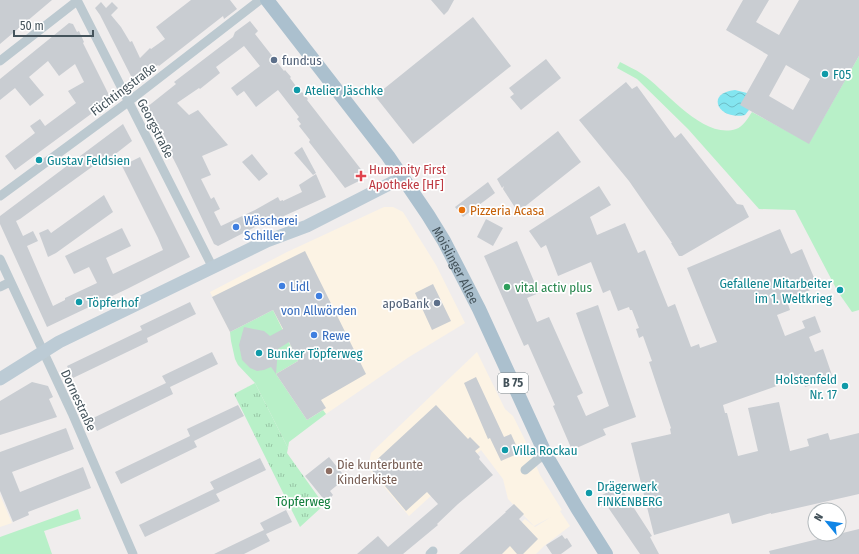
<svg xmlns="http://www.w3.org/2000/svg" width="859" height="554" font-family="'Fira Sans Condensed',sans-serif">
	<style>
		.commercial { fill: #fcf3e4 }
		.green { fill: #b8f0c8 }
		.park { fill: url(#park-tufts) }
		.water { fill: url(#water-waves) }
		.building { fill: #c9cdd2; fill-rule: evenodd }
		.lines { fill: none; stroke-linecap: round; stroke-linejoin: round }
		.street { stroke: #bcc9d0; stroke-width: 9 }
		.secondary { stroke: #bccbd5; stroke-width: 13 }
		.primary { stroke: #abc0ce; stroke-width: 14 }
		.service-dot { fill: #5c6f8a; stroke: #fff; stroke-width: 1.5 }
		.culture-dot { fill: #0f9aa8; stroke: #fff; stroke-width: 1.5 }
		.health-dot { fill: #e0444e; stroke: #fff; stroke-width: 1.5 }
		.food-dot { fill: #e8710a; stroke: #fff; stroke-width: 1.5 }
		.shop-dot { fill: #3f7fe0; stroke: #fff; stroke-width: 1.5 }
		.leisure-dot { fill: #2e9e5b; stroke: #fff; stroke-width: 1.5 }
		.education-dot { fill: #8d6e63; stroke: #fff; stroke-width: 1.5 }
		.labels { text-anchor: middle; stroke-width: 3.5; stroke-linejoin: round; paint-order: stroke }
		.shield { fill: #fff; stroke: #7c878c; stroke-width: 1 }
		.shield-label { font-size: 12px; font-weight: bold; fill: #44535b }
		.service-label { font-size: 13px; fill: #4e5e75; stroke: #fff; text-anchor: start }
		.culture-label { font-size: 13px; fill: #0d838f; stroke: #fff; text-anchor: start }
		.street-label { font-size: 13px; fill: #44535b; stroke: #fff }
		.health-label { font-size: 13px; fill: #be3a42; stroke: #fff; text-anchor: start }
		.food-label { font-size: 13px; fill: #c56008; stroke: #fff; text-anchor: start }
		.shop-label { font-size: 13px; fill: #366cbe; stroke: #fff; text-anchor: start }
		.leisure-label { font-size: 13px; fill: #27864d; stroke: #fff; text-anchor: start }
		.education-label { font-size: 13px; fill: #785e54; stroke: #fff; text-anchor: start }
		.park-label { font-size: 13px; fill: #127f3d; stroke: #fff }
	</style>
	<defs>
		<pattern id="park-tufts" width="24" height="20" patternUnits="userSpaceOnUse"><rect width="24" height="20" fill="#b8f0c8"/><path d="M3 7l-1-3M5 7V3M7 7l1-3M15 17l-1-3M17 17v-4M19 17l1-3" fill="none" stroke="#97c5a5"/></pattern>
		<pattern id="water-waves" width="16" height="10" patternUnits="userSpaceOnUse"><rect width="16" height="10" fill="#83e5f0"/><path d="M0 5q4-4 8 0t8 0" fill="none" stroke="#6dbcc5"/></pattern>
	</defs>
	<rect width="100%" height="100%" fill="#f0eded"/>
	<path class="commercial" d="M384 207H393L403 212 436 265 465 323 409 357 326 414 323 410 307 420 276 374 273 310 230 332 210 292 287 252Z
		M477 352 505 409 513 416 529 448 540 475 562 510 560 511 570 526 544 546 536 554H488L525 519 535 527 551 517 534 526 508 499 503 479 481 450 409 516 368 468 371 453Z
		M0 495 12 523 0 527Z"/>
	<path class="green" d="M859 56V310L852 312 838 292 795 210 759 209 688 129 637 79 617 68 620 62C627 66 635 69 642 74 666 90 703 140 736 129 743 127 748 118 752 112L809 143Z
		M273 310 298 361 276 374 307 420 323 410 326 414 289 442 288 448 255 383 238 365 235 359 231 341 230 332Z
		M78 509 81 519 44 531 52 554H0V537Z"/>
	<path class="park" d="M255 383 288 448 287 453 324 505 300 527 234 394Z"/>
	<path class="water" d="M735 90 747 93 749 110 745 115C719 121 704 93 735 90Z"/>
	<path class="building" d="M0 0H52L0 44Z
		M191 0H230L237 9 224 19 223 16 159 66 158 65 134 82 100 15 95 8 101 2 106 8 112 2 118 8 111 15 121 27 130 42 132 41 140 58 150 48 151 49 165 39 156 27Z
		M431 0H454L448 11 444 15Z
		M743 0H769L756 22 779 35 799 0H859V56L809 144 740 105 768 55 726 30ZM786 65 810 79 793 110 769 96Z
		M473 17 511 66 413 144 375 96Z
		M250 21 258 31 255 34 284 71 285 70 291 77 290 78 301 93 302 92 308 99 307 100 367 177 345 188 309 142 310 140 299 126 301 124 297 119 299 117 278 90 256 107 244 91 237 96 231 88 260 66 244 46 216 67 220 73 200 89 199 88 177 103 189 115 198 110 228 145 202 156 211 175 201 179 211 199 214 197 220 209 214 212 221 226 255 210 278 197 280 201 283 200V201L302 192 299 185 316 174 326 197 264 225 263 223 218 246 214 244 178 168 147 107 176 84 174 82 233 37 235 32Z
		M69 23 73 24 77 32 79 31 84 42 83 43 110 97V100L15 170 5 156 35 133 30 126 40 119 45 126 76 103 68 91 84 82 75 64 59 76 48 61 29 77 44 95 30 106 15 88 0 100V79Z
		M546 59 561 78 521 110 510 97 514 94 509 88Z
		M626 82 632 89 637 86 675 138 681 133 737 204 743 205 749 217 682 256H679L671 243H672L629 181 579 120Z
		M123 124 132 141 109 159 107 156 20 219 16 221 23 236 33 231 38 241 27 246 53 306 65 300V298L97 283 89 267 74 274 65 256 122 228 131 246 106 258 113 274 163 250 158 238 122 166 140 157 190 257 127 289 47 327 0 224V216Z
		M558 131 581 162 518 212 503 189 504 186 502 188 497 179Z
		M302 147 316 173 313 175 294 153Z
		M252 154 268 174 259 181 242 162Z
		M488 182 495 193 463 217 455 207Z
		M599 186 611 205 590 217 597 235 625 223 638 253 645 250 668 307 675 304 691 347 699 344 700 348 717 342 687 268 780 229 791 254 802 249 818 287 788 299 790 303 788 304 790 310 777 315 785 336 805 328 802 321 815 316 821 332 809 337 815 352 823 349 833 378 805 387 802 377 723 405 725 413H727L738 456 758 451 748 408 779 402 790 451 809 446 807 439 828 433 830 440 859 433V494L771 514V513L732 524 729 513 654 535 631 443 671 434 670 429 671 428 649 362 652 361 643 336 639 338 636 329 639 328 632 310H630L629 307 618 311 610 290 603 293 591 262 558 276 546 245 541 248 529 231Z
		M104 195 113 212 56 253 48 257 39 233 48 229 51 233Z
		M486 219 503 228 493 246 477 237Z
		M517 241 539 293 527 298 537 322 549 317 583 393 577 396 586 416 609 406 576 313 598 305 636 417 603 429 606 435 572 450 553 406 555 405 528 344 524 346 484 256Z
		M305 251 366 374 321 400 326 408 307 420 276 374 298 361 289 342 278 349 276 374 271 367 264 370 257 371 250 368 242 360 239 345 244 327 264 331 270 336 283 329 273 310 230 332 212 297Z
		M433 284 451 321 432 330 415 293Z
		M190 302 196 314 147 338 148 342 73 378 67 366 142 330 140 326Z
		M212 352 218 364 170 387 173 394 97 431 91 419 166 383 162 376Z
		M476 377 504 437 511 434 516 445 514 447 517 454 501 461 490 438 488 439 464 383Z
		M32 382 48 386 53 397 49 399 57 417 0 435V401Z
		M238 405 244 416 194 441 197 447 121 484 115 472 190 436 187 429Z
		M436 405 468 439 470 437 480 447 475 451 480 457 479 459 493 475 458 504 437 524 438 525 403 554H357L378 536 388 547 438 504 427 492 406 511 369 467Z
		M66 428 74 449 12 472 20 492 83 467 91 488 28 512 29 515 13 522 0 491V452Z
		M329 457 346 478 330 491 333 495 326 502 305 476Z
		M260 458 266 470 216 494 220 501 145 537 139 525 214 489 210 482Z
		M618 487 620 489 621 488 652 536 650 537 659 554H640L603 500 604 498 602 495Z
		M514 504 524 514 519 519 538 539 523 554H517L510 546 502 554H459L506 512H505Z
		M286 510 292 522 266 534 270 541 244 554H214L264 530 260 523Z
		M859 529V554H770L769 551Z
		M562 535 565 539 567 538 572 546 561 554H552L546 545Z"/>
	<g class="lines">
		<path class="street" d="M77 0 213 268
			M0 61 77 1
			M0 196 128 102 260 0
			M0 259 72 413 133 554
			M0 287 10 282
			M525 470 538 459 546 455
			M430 554 433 551"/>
		<path class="secondary" d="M0 379 59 342 267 241 307 226 403 177"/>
		<path class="primary" id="s1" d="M267 0 388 156 428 215 444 241 479 309 546 455 577 508 606 554"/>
	</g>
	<g class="service-dot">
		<circle cx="274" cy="60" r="4"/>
		<circle cx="437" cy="303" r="4"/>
	</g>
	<g class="culture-dot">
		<circle cx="825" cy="74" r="4"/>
		<circle cx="297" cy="90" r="4"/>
		<circle cx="39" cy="160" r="4"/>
		<circle cx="840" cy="290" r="4"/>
		<circle cx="79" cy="302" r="4"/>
		<circle cx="259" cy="353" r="4"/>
		<circle cx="845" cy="386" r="4"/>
		<circle cx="505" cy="450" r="4"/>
		<circle cx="589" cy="493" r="4"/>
	</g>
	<path class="health-dot" d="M359 170h4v4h4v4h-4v4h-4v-4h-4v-4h4z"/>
	<circle class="food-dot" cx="462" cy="210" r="4"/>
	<g class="shop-dot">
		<circle cx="236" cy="227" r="4"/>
		<circle cx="282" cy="286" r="4"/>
		<circle cx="319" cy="296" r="4"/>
		<circle cx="314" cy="335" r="4"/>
	</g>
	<circle class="leisure-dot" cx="507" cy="287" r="4"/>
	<circle class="education-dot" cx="329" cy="471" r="4"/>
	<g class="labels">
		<rect class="shield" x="498" y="373" width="30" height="20" rx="3"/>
		<g class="shield-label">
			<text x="513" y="387">B 75</text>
		</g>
		<g class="service-label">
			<text x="282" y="65">fund:us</text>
			<text x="429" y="308" text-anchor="end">apoBank</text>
		</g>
		<g class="culture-label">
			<text x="833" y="79">F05</text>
			<text x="305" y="95">Atelier Jäschke</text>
			<text x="47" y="165">Gustav Feldsien</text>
			<text x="832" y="288" text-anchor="end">Gefallene Mitarbeiter<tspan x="832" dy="15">im 1. Weltkrieg</tspan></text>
			<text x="87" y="307">Töpferhof</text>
			<text x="267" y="358">Bunker Töpferweg</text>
			<text x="837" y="384" text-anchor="end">Holstenfeld<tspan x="837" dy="15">Nr. 17</tspan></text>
			<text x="513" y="455">Villa Rockau</text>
			<text x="597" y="491">Drägerwerk<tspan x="597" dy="15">FINKENBERG</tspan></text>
		</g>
		<g class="street-label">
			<text transform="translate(123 89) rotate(-37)" y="5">Füchtingstraße</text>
			<text transform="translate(156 128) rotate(63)" y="5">Georgstraße</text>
			<text dy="5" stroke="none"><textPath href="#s1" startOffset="326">Moislinger Allee</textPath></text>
			<text transform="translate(79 400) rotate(65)" y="5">Dornestraße</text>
		</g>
		<g class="health-label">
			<text x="369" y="174">Humanity First<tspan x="369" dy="15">Apotheke [HF]</tspan></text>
		</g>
		<g class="food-label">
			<text x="470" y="215">Pizzeria Acasa</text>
		</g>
		<g class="shop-label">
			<text x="244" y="225">Wäscherei<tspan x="244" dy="15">Schiller</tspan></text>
			<text x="290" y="291">Lidl</text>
			<text x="319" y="315" text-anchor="middle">von Allwörden</text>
			<text x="322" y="340">Rewe</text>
		</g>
		<g class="leisure-label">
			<text x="515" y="292">vital activ plus</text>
		</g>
		<g class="education-label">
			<text x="337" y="469">Die kunterbunte<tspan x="337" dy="15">Kinderkiste</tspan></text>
		</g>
		<g class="park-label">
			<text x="303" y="506">Töpferweg</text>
		</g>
	</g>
	<g transform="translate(827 522) rotate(299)"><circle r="19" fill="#ffffff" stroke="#b4babd"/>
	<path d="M0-3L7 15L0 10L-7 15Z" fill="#1085e6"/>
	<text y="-6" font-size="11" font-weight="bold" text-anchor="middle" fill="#44535b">N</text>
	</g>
	<path d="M14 30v6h79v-6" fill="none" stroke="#44535b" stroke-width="2"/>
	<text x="20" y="30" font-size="12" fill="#44535b" stroke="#ffffff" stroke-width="3" paint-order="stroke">50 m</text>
</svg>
